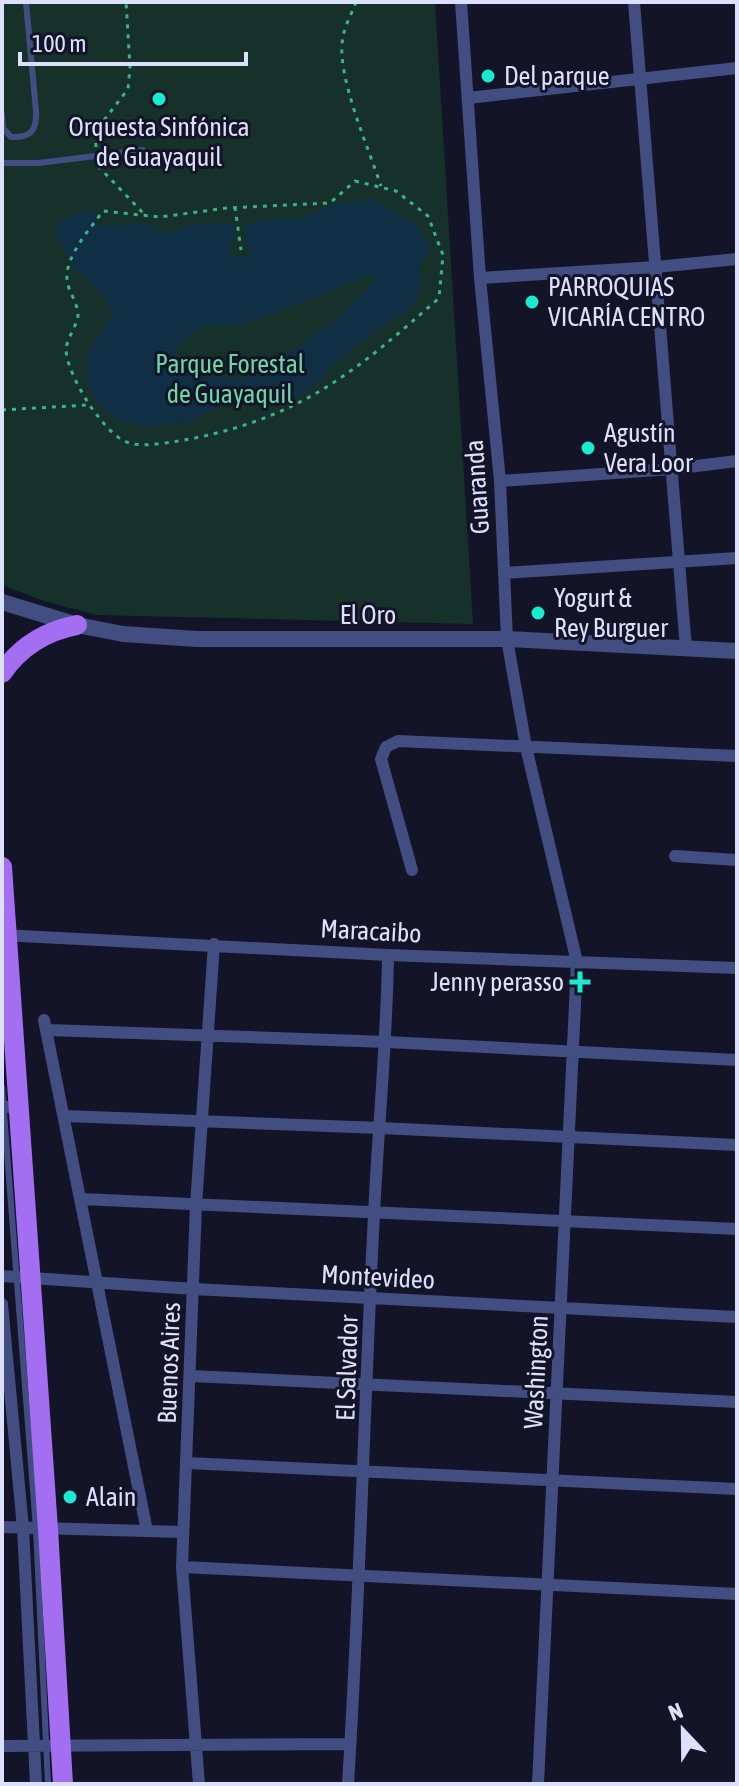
<svg xmlns="http://www.w3.org/2000/svg" width="739" height="1786" font-family="'Asap Condensed',sans-serif">
	<style>
		.green { fill: #16312a }
		.water { fill: #102e44; fill-rule: evenodd }
		.lines { fill: none; stroke-linecap: round; stroke-linejoin: round }
		.path { stroke: #3cb190; stroke-width: 3; stroke-dasharray: 4 6; stroke-linecap: butt }
		.service { stroke: #424e82; stroke-width: 6 }
		.minor { stroke: #424e82; stroke-width: 12 }
		.tertiary { stroke: #424e82; stroke-width: 16 }
		.primary { stroke: #a36ef2; stroke-width: 20 }
		.poi-dot { fill: #1bead0; stroke: #131428; stroke-width: 3 }
		.labels { text-anchor: middle; stroke-width: 6; stroke-linejoin: round; paint-order: stroke }
		.poi-label { font-size: 26px; fill: #dde0fc; stroke: #131428; text-anchor: start }
		.park-label { font-size: 26px; fill: #6ed6a5; stroke: #131428 }
		.street-label { font-size: 26px; fill: #dde0fc; stroke: #131428 }
	</style>
	<rect width="100%" height="100%" fill="#131428"/>
	<path class="green" d="M2 2H435L473 624 97 615 44 601 2 585Z"/>
	<path class="water" d="M374 198 414 224 431 249 419 267 421 290 406 314 395 317 329 366 323 378 305 393 277 404 218 407 190 422 146 428 115 419 97 404 87 379V356L95 339 113 317 106 299 78 271 54 234 61 219 93 209 100 227 149 222 153 231H175L198 223H231L236 232 228 250 233 256 241 259 250 254 244 238 245 225 266 219 302 218 331 205ZM370 274 374 282 334 321 297 348 262 362 253 374 243 378 200 376 170 362C176 345 192 330 210 325 220 322 231 327 241 324 285 310 328 293 370 274Z"/>
	<g class="lines">
		<path class="path" d="M356 2C352 13 345 25 343 37 335 73 369 149 381 186
			M96 147 95 132 128 89 130 67 126 2
			M98 166 145 215
			M355 181 396 191 428 216 443 255 439 298C359 369 303 416 195 438 178 441 145 448 129 443 115 438 105 425 97 415 86 402 66 367 66 349 67 338 77 326 78 315 78 303 68 291 67 280 65 256 90 229 103 211L160 217 227 208 330 203Z
			M235 207 241 250
			M2 410 88 405"/>
		<path class="service" d="M2 114 3 128 11 137C31 138 37 130 36 111L26 2
			M2 163H39L143 150
			M2 1087 36 1529 48 1784"/>
		<path class="minor" d="M461 2 480 278 500 481 507 639 526 747 577 962 538 1784
			M634 2 686 649
			M468 98 737 68
			M480 278 656 267 737 259
			M500 481 672 469 737 461
			M504 573 737 558
			M675 856 737 860
			M412 870 381 759 386 747 398 741 737 756
			M2 935 388 955 737 968
			M44 1020 147 1531
			M48 1030 387 1042 737 1060
			M2 1107H19
			M65 1116 381 1128 737 1145
			M82 1199 737 1229
			M2 1276 194 1289 737 1317
			M2 1304 23 1528 36 1784
			M191 1376 737 1402
			M187 1463 737 1489
			M2 1527 182 1532
			M182 1567 737 1594
			M2 1746 350 1744
			M199 1784 182 1567 196 1205 214 944
			M348 1784C360 1594 364 1404 374 1215 378 1127 387 1042 388 955"/>
		<path class="tertiary" d="M2 602 77 625 123 634 197 639H507L737 651"/>
		<path class="primary" d="M2 673C20 647 46 631 77 625
			M2 867 48 1529 63 1784"/>
	</g>
	<g class="poi-dot">
		<circle cx="488" cy="76" r="8"/>
		<circle cx="159" cy="99" r="8"/>
		<circle cx="532" cy="302" r="8"/>
		<circle cx="588" cy="448" r="8"/>
		<circle cx="538" cy="613" r="8"/>
		<path d="M576 970h8v8h8v8h-8v8h-8v-8h-8v-8h8z"/>
		<circle cx="70" cy="1497" r="8"/>
	</g>
	<g class="labels">
		<g class="poi-label">
			<text x="504" y="85">Del parque</text>
			<text x="159" y="136" text-anchor="middle">Orquesta Sinfónica<tspan x="159" dy="30">de Guayaquil</tspan></text>
			<text x="548" y="296">PARROQUIAS<tspan x="548" dy="30">VICARÍA CENTRO</tspan></text>
			<text x="604" y="442">Agustín<tspan x="604" dy="30">Vera Loor</tspan></text>
			<text x="554" y="607">Yogurt &amp;<tspan x="554" dy="30">Rey Burguer</tspan></text>
			<text x="564" y="991" text-anchor="end">Jenny perasso</text>
			<text x="86" y="1506">Alain</text>
		</g>
		<g class="park-label">
			<text x="230" y="373">Parque Forestal<tspan x="230" dy="30">de Guayaquil</tspan></text>
		</g>
		<g class="street-label">
			<text transform="translate(477 487) rotate(-94)" y="9">Guaranda</text>
			<text x="368" y="624">El Oro</text>
			<text transform="translate(371 931) rotate(3)" y="9">Maracaibo</text>
			<text transform="translate(378 1277) rotate(3)" y="9">Montevideo</text>
			<text transform="translate(169 1363) rotate(-88)" y="9">Buenos Aires</text>
			<text transform="translate(347 1368) rotate(-88)" y="9">El Salvador</text>
			<text transform="translate(536 1372) rotate(-87)" y="9">Washington</text>
		</g>
	</g>
	<rect width="739" height="1786" fill="none" stroke="#dde0fc" stroke-width="8"/>
	<g transform="translate(683 1730) rotate(338)" stroke="#131428" stroke-width="6" paint-order="stroke">
	<path d="M0-6L14 30L0 20L-14 30Z" fill="#dde0fc"/>
	<text y="-12" font-size="22" font-weight="bold" text-anchor="middle" fill="#dde0fc">N</text>
	</g>
	<path d="M20 52v12h226v-12" fill="none" stroke="#dde0fc" stroke-width="4"/>
	<text x="32" y="52" font-size="24" fill="#dde0fc" stroke="#131428" stroke-width="6" paint-order="stroke">100 m</text>
</svg>
